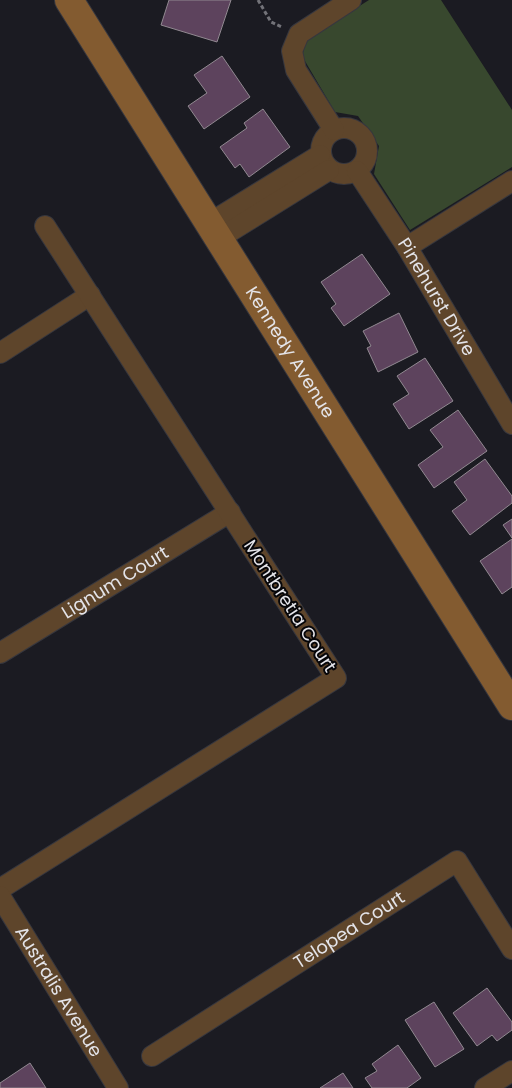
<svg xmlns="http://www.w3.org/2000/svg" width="512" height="1088" font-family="Poppins,sans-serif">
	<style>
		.green { fill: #38482e }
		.building { fill: #5d435d; stroke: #918991 }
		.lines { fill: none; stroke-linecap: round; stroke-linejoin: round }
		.street-casing { stroke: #37373e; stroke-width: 22 }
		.secondary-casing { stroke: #37373e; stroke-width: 30 }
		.path { stroke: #737379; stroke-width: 3; stroke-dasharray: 4 2.5; stroke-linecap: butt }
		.street { stroke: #5e452b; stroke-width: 20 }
		.secondary { stroke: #835b30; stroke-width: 28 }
		.labels { text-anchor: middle; stroke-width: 4; stroke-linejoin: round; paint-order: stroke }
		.street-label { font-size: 18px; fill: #e4e4e9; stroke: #060609 }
	</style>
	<rect width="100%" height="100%" fill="#1b1b22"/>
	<path class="green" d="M369 0H441L512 110V167L410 230 374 174 379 146 358 116 335 112 302 56 307 39Z"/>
	<path class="building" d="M169 0H231L217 42 161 25Z
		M222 56 250 97 204 129 188 106 207 93 194 75Z
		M263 109 290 147 249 177 240 164 235 168 220 147 247 128 244 123Z
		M362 254 390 294 344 326 331 308 336 304 321 282Z
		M399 313 418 352 378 372 367 348 371 346 363 331Z
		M425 358 453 401 409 429 393 404 409 394 397 376Z
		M458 410 487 451 434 488 418 465 443 447 430 430Z
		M485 459 512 496V503L470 535 452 511 467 500 454 482Z
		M512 519V538L503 525Z
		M512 539V587L502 594 480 561Z
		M487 988 512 1022V1030L497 1041 492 1035 477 1046 453 1013Z
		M434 1002 464 1049 435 1067 405 1020Z
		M398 1045 421 1078 407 1088H372L365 1078 377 1071 372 1064Z
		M30 1063 46 1088H0V1083Z
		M343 1073 353 1088H320Z"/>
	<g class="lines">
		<g class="street-casing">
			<g id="street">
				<circle cx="344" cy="151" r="23"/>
				<path d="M334 130 296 70 292 51 299 34 351 0"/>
				<path id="s1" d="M357 171 407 247 512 424"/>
				<path d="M208 224 320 155"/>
				<path d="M218 239 329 170"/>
				<path d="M407 247 512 181"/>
				<path d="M0 353 90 295"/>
				<path id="s2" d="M0 653 230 512"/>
				<path d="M0 889 336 678 45 226"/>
				<path id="s3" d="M0 896 118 1088"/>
				<path id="s4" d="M152 1056 457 861 512 949"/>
				<path d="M485 1088 512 1071"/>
			</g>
		</g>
		<g class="secondary-casing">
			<g id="secondary">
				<path id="s5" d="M69 0 512 706"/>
			</g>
		</g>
		<path class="path" d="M258 0 271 22 282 27"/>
		<use href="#street" class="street"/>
		<use href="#secondary" class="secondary"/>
	</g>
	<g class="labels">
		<g class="street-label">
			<text dy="6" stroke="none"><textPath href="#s1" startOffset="149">Pinehurst Drive</textPath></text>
			<text dy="6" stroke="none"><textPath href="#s5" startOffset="416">Kennedy Avenue</textPath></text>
			<text dy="6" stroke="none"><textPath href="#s2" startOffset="135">Lignum Court</textPath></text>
			<text transform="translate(290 606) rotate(57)" y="6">Montbretia Court</text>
			<text dy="6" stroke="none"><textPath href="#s4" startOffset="234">Telopea Court</textPath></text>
			<text dy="6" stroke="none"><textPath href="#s3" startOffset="112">Australis Avenue</textPath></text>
		</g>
	</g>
</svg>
